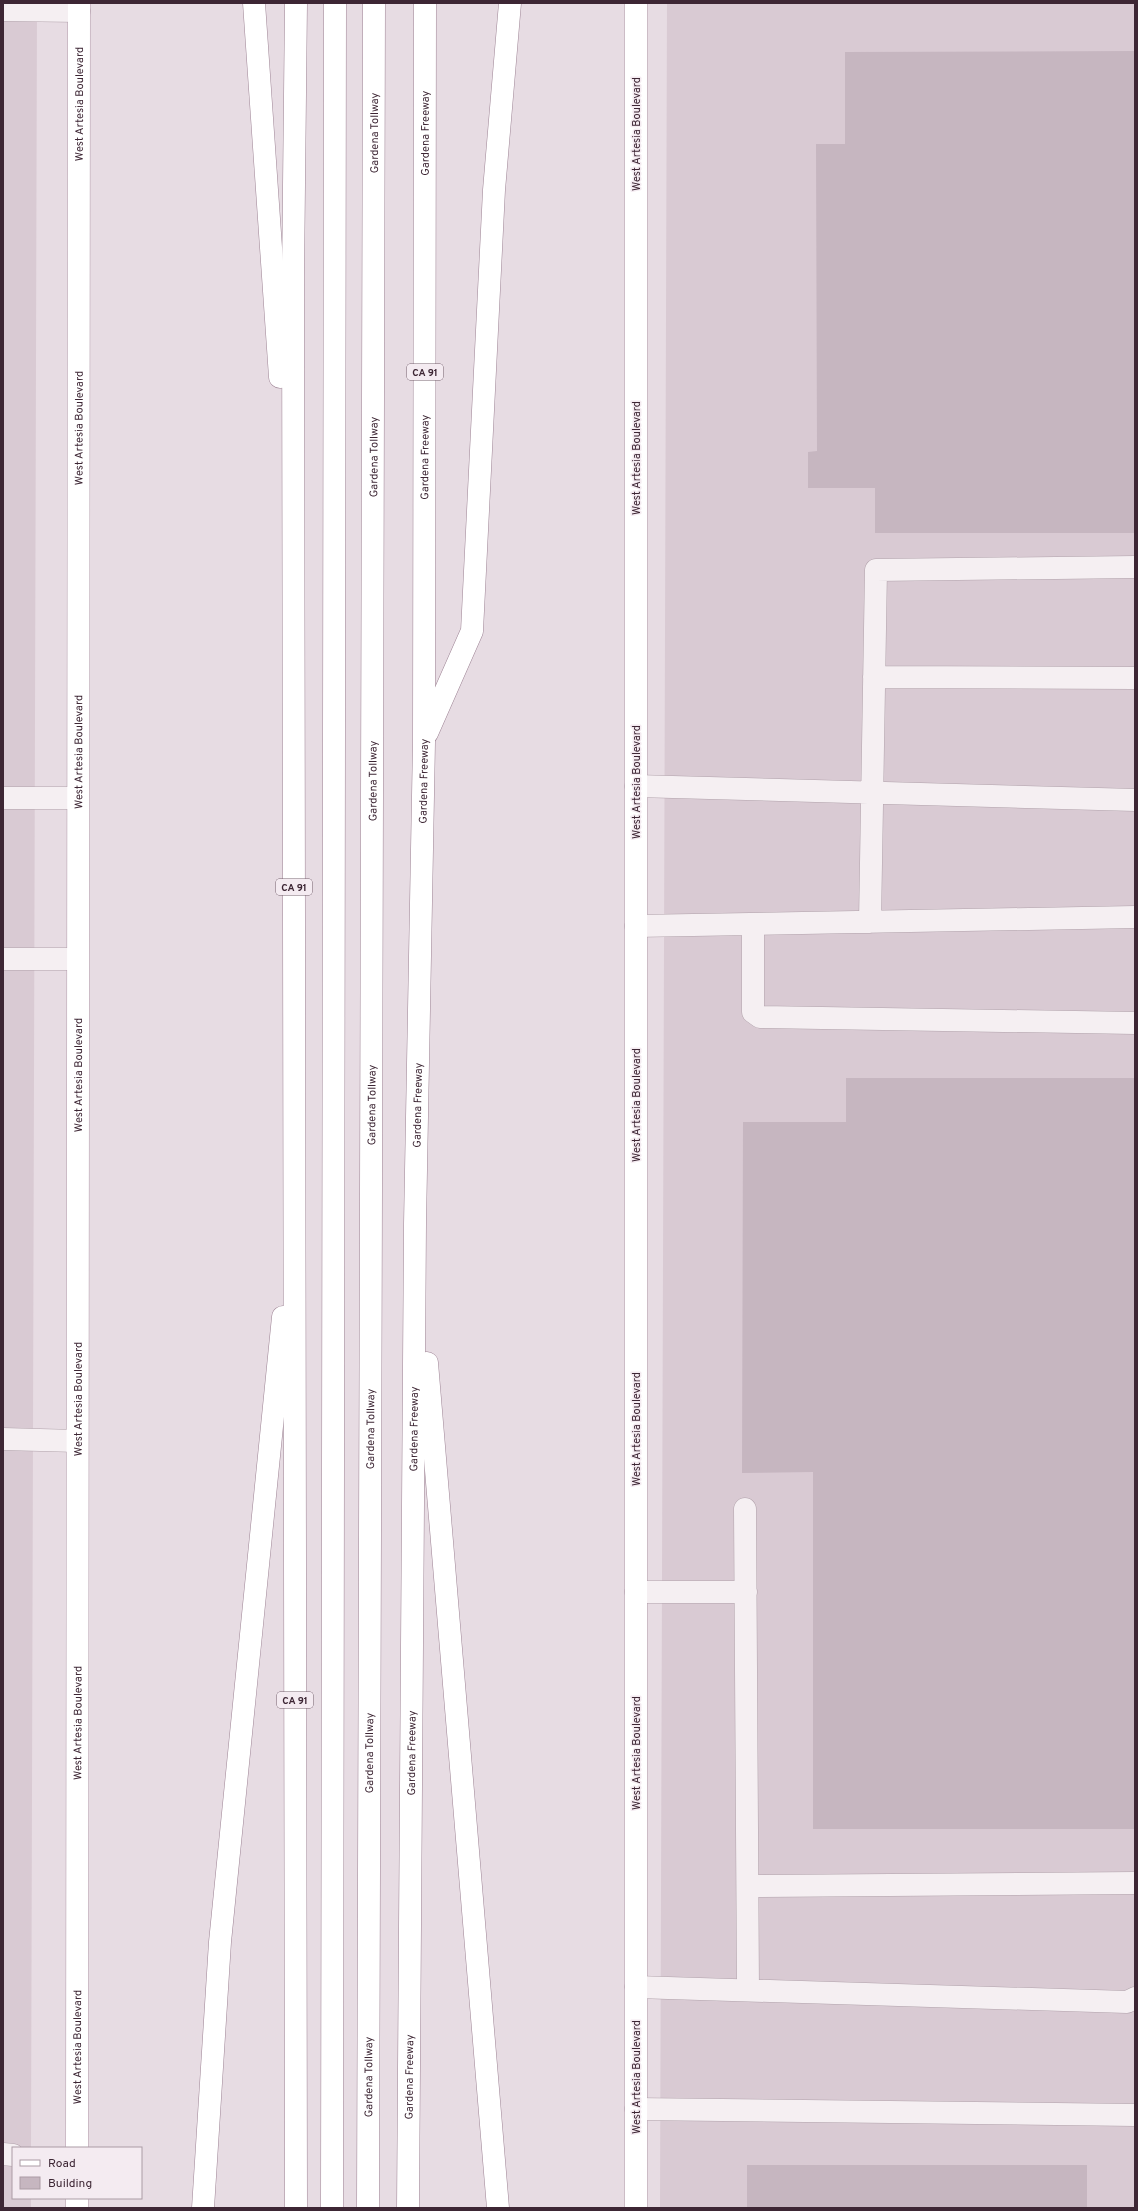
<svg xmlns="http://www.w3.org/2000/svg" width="1138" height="2211" font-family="Overpass,sans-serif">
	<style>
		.built { fill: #d9cad3 }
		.building { fill: #c6b6c0 }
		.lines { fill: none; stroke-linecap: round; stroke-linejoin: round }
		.minor-casing { stroke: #b1a2ab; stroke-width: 23 }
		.major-casing { stroke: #b29baa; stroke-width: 23 }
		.highway-casing { stroke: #9d8394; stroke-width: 23 }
		.minor { stroke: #f5eff2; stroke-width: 22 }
		.major { stroke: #fff; stroke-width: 22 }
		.highway { stroke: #fff; stroke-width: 22 }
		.labels { text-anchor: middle; stroke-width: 3; stroke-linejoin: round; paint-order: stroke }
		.shield { fill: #f4ebf1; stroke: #74616d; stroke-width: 1 }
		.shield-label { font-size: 10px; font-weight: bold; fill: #3d2634 }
		.street-label { font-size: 11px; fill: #3d2634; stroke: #f4ebf1 }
	</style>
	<rect width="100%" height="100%" fill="#e7dce3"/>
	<path class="built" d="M3 3H37L31 2148H13V2198H31V2208H3Z
		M667 3H1135V2208H660Z"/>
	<path class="building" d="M1135 51V533H875V488H808V452L817 451 816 144H845V52Z
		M846 1078H1135V1829H813V1472L742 1473 743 1122H846Z
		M747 2165H1087V2208H747Z"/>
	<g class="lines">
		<g class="minor-casing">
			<path id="minor" d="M3 10 79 11
				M874 677 1135 678
				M636 786 1135 800
				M3 798H77
				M870 922 876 570 1135 567
				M753 924V1012L760 1017 1135 1023
				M636 926 1135 917
				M3 959H77
				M3 1439 77 1441
				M745 1509 748 1990
				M636 1592H746
				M748 1886 1135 1883
				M636 1987 1127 2002 1135 1998
				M636 2109 1135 2115
				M3 2154 13 2155"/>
		</g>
		<g class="major-casing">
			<g id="major">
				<path id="s1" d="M77 2148 79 3"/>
				<path d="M77 2208V2198"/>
				<path d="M636 2208V3"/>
			</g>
		</g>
		<g class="highway-casing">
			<g id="highway">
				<path d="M254 3 280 377"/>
				<path d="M427 733 472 631 494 190 510 3"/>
				<path d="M427 1363 498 2208"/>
				<path d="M203 2208 220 1942 283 1317"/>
				<path d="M296 2208 293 276 296 3"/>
				<path d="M332 2208 335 3"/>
				<path id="s2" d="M368 2208C369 1473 374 738 374 3"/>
				<path id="s3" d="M408 2208 415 1224 424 742 425 3"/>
			</g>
		</g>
		<use href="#minor" class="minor"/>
		<use href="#major" class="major"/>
		<use href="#highway" class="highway"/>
	</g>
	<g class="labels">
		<g class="shield">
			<rect x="407" y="364" width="36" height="16" rx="3"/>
			<rect x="276" y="879" width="36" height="16" rx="3"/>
			<rect x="277" y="1692" width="36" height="16" rx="3"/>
		</g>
		<g class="shield-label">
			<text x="425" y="376">CA 91</text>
			<text x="294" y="891">CA 91</text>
			<text x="295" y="1704">CA 91</text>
		</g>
		<g class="street-label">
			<text dy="4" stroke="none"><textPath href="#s1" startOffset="2044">West Artesia Boulevard</textPath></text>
			<text dy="4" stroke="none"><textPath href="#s2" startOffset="2075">Gardena Tollway</textPath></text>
			<text dy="4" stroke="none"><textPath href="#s3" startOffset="2075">Gardena Freeway</textPath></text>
			<text transform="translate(636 134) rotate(-90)" y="4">West Artesia Boulevard</text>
			<text dy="4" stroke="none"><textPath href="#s1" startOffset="1720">West Artesia Boulevard</textPath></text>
			<text dy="4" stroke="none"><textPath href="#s2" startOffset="1751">Gardena Tollway</textPath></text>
			<text dy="4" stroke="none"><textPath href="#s3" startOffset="1751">Gardena Freeway</textPath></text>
			<text transform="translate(636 458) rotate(-90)" y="4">West Artesia Boulevard</text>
			<text dy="4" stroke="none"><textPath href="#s1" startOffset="1396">West Artesia Boulevard</textPath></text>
			<text dy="4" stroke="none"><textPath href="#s2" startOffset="1427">Gardena Tollway</textPath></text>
			<text dy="4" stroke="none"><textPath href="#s3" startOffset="1427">Gardena Freeway</textPath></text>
			<text transform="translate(636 782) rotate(-90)" y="4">West Artesia Boulevard</text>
			<text dy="4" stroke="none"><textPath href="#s1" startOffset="1073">West Artesia Boulevard</textPath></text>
			<text dy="4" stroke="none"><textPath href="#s2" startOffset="1103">Gardena Tollway</textPath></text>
			<text dy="4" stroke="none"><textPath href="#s3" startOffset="1103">Gardena Freeway</textPath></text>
			<text transform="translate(636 1105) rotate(-90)" y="4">West Artesia Boulevard</text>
			<text dy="4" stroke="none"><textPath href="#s1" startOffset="749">West Artesia Boulevard</textPath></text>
			<text dy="4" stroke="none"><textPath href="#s2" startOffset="779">Gardena Tollway</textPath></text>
			<text dy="4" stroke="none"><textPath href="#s3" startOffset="779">Gardena Freeway</textPath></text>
			<text transform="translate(636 1429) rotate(-90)" y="4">West Artesia Boulevard</text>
			<text dy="4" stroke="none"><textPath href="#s1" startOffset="425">West Artesia Boulevard</textPath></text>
			<text dy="4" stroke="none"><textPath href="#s2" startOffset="455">Gardena Tollway</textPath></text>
			<text dy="4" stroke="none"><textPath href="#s3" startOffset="455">Gardena Freeway</textPath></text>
			<text transform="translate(636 1753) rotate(-90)" y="4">West Artesia Boulevard</text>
			<text dy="4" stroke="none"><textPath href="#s1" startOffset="101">West Artesia Boulevard</textPath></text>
			<text dy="4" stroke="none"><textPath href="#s2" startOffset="131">Gardena Tollway</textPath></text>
			<text dy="4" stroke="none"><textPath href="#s3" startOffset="131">Gardena Freeway</textPath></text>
			<text transform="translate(636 2077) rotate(-90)" y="4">West Artesia Boulevard</text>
		</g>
	</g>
	<rect width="1138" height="2211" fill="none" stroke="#3d2634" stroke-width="8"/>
	<rect x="12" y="2147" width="130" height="52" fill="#f4ebf1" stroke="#ab9ca5"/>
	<rect x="20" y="2160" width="20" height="6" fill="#ffffff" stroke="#ab9ca5"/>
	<text x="48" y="2167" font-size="12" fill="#3d2634">Road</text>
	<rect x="20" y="2177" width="20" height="12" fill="#c6b6c0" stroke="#ab9ca5"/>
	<text x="48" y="2187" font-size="12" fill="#3d2634">Building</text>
</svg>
